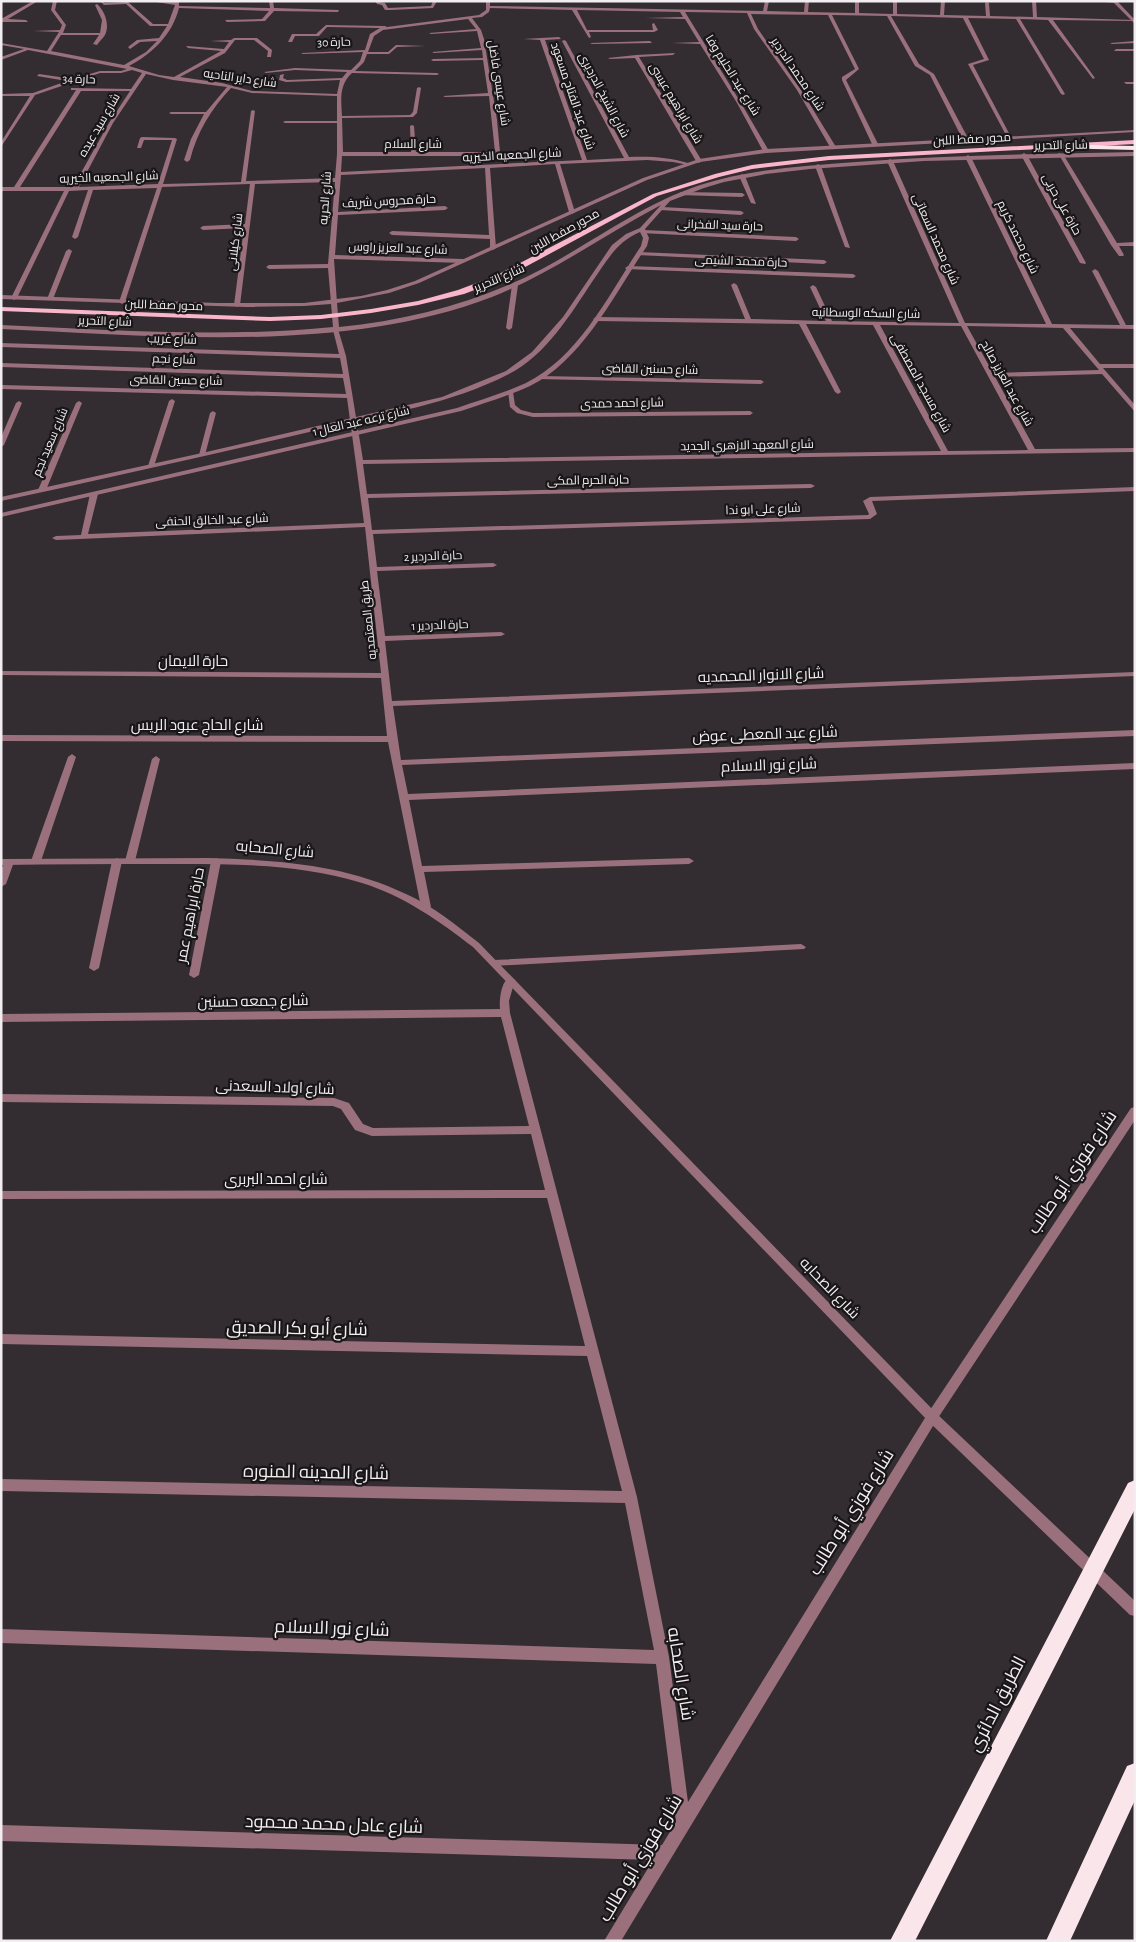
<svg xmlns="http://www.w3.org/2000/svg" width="1136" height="1942" font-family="'Alegreya Sans',Cairo,sans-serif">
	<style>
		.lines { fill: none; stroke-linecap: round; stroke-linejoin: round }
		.minor { fill: #99707c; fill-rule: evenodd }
		.tertiary { fill: #99707c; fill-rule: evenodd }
		.primary { fill: #f9b6ca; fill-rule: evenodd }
		.motorway { fill: #f9e5ea; fill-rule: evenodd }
		.labels { text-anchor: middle; stroke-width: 4.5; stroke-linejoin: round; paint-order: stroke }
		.far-street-label { font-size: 12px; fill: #f2edf0; stroke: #191618 }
		.street-label { font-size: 15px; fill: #f2edf0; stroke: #191618 }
		.near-street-label { font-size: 18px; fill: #f2edf0; stroke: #191618 }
	</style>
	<rect width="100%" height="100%" fill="#332c31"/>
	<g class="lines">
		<path class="minor" d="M33 1H38L8 19 26 20 28 22H1V19Z
			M53 1H57L55 10 66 25 63 33H100L102 20 95 5 97 4C105 11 110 25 105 35 103 38 99 42 97 45L93 44 99 35H61L51 51 124 65 146 52 157 41 140 42 130 49 128 47 137 40 159 38 167 26H150L126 4 104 5 100 1 105 3 128 2 153 24H168L175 5 150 1H179V6L270 8 269 1H273L274 8 339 10 338 12 274 11 265 21 227 22 225 20 262 19 269 11 179 8C172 35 153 53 129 66L159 75 174 77 221 51 188 48 186 46 224 49 229 42 210 41 231 40 234 38H257L272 50 271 57H267L268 51 254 40H235L225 53 180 77 222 83 252 91 337 94 340 80 286 82 279 80 280 75 284 74 283 78 287 80 342 78 347 72 295 70 266 73 264 72 295 68 351 70 360 61 363 52 303 54 301 53 365 50 370 34 380 28 327 27 319 36H295L292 42H288L292 34H316L326 25 385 26 387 27 479 15 486 10V1H490V6L763 11 765 1H769L767 11 804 12 805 1H809L808 12 855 13V1H859V13L893 14V1H897V14L940 15 941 1H945L944 15 986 16 985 3 987 2 989 3 990 16 1033 17 1032 1H1036L1037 17 1134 20 1132 21 1053 20 1095 78 1093 79 1048 20 1020 19 1065 94 1063 95 1061 94 1016 19 968 18 989 60 973 65 1011 137 1009 138 1007 137 968 64 984 59 963 18 891 16 919 64 934 74 969 140 966 142 963 140 930 75 915 66 887 16 832 15 859 69 846 80 878 144 875 146 872 144 842 80V77L855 69 828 15 751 14 758 29 801 90 836 147 833 149 830 147 797 90 754 29 747 13 685 12 741 103 769 151 766 153 763 151 737 103 700 44 672 43 699 42 685 19 645 18 683 17 680 12 577 10 587 30H653L652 24 654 23 658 30 654 32H589L591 37 589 38 572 10 490 8 489 12 482 17 472 18 481 30 484 39 497 120 500 152H528L541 156 542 162 582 160 540 40 523 39 559 37 561 39 545 40 587 160 624 158 562 41 564 40 566 41 629 157C649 156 668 157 688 163V165L673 162 647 160 560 164 575 212 572 214 569 212 555 164 490 168 496 248 493 250 490 248V239L392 235 389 233 392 231 489 235 485 168 341 175 338 212 445 206 448 208 445 210 338 215 335 255 463 259 466 261 463 263 334 259 337 303 334 305 331 303 328 268 269 269 266 267 269 265 328 264 335 182 255 184 240 305 237 307 234 305 244 228 203 230 200 228 203 226 245 224 250 184 162 187 125 302 122 304 119 302 157 188 93 190 78 237 75 239 72 237 88 190 69 191 17 298 14 300 11 298 64 191H1V187H14L76 90H71V88L131 89 142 73 132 70 121 73H100L35 95 1 147V142L30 96H1V94L33 93 67 81 37 76 39 74 73 79 100 71H121L127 69 28 50 1 60V57L24 49 1 45V43L47 51 59 32 33 31 60 30 62 25 51 10ZM468 19 476 29 429 33 431 34 477 31 481 48 432 52 434 53 482 50 483 58 433 59 431 60 433 61 483 60 488 93 443 96 445 97 489 96 495 152H416L414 126 412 125 410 126 411 152H343L342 118 413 117 417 113 421 88 419 87 417 88 413 112 410 115 342 116C341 99 339 85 352 73L437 75 439 74 437 73 355 71 364 62 367 54H389L397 47 426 46 396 45 388 52H368L374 36 383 30ZM146 74 173 80 227 87 206 112H171L169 113 171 114H204L191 139 184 160 187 162 190 160C197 132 211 109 231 88L252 93 337 96V121H285L283 122 285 123H337V154L335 178 246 181 255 111 253 110 251 111 241 182 163 184 177 139 175 138 142 137 140 138 137 148H141L144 140H172L158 184 79 187 113 123ZM81 91H130L109 123 73 187H20ZM342 156H528L537 158V162L341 172Z
			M76 1H82L80 2Z
			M375 1 385 3 388 8 431 6 433 1H437L433 8 391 10H385L382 5 377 4Z
			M1095 1H1117V2L1115 3Z
			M650 41 652 43 592 44 590 43Z
			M1135 41V43L1112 44 1110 43Z
			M1116 49H1135V51H1114Z
			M675 53 673 55 639 57 702 161 699 163 696 161 635 58 610 59 608 58 636 55Z
			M1124 82H1135V84H1126Z
			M1024 153 1027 155 1086 263 1085 264 1080 263 1021 155Z
			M1058 153 1063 154 1117 243 1135 242V246H1119L1124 255 1123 256H1119L1111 245Z
			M968 155 971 157 1052 324 1120 325 1092 271 1095 269 1098 271 1126 325H1135V329L1070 328 1100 364H1135V368H1103L1135 405V412L1102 374 995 377 1035 449 1135 448V452L363 464 367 494 811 484 815 486 811 488 368 498 372 530 868 515 869 514 863 501 870 497 1135 487V491L872 501 877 514 870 519 373 534 377 567 493 563 497 565 493 567 377 571 385 636 501 632 505 634 501 636 385 641 392 701 1135 672V676L393 706 401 760 1135 730V736L402 765 408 794 1135 763V769L409 800 422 866 689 858 694 861 689 864 424 872 431 907 426 910 421 907 388 742 1 741V735L387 736 381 678 1 675V671L381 673 365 527 56 540 52 538 56 536 81 535 90 494 94 492 98 494 88 534 364 523 347 398 1 389V385L346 394 343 378 1 367V363L343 374 340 358 1 347V343L339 354 333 330 338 329 346 356 363 460 941 451 873 325 806 324 841 392 838 394 835 392 799 324 596 321 593 319 596 317 745 319 731 285 734 283 737 285 751 319 826 321 810 287 813 285 816 287 832 321 959 323 887 161 890 159 893 161 965 323 1046 324 965 157ZM880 325 961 326 1028 450 948 451ZM967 326 1063 328 1099 370 993 373Z
			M818 164 821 166 850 248 845 247 815 166Z
			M742 174 745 176 756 204 751 203 739 176Z
			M681 192 742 193 745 195 742 197 679 195 678 194Z
			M662 207 741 211 744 213 741 215 660 210 659 209Z
			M643 230 796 237 799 239 796 241 641 233V231Z
			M69 249 72 251 53 299 48 300 47 299 66 251Z
			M639 252 824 260 827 262 824 264 637 255V253Z
			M628 266 853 274 856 276 853 278 626 269 625 268Z
			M515 283 518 285 512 328 509 330 506 328 512 285Z
			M539 376 761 380 764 382 761 384 537 379 536 378Z
			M508 391 513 392 515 405 521 410 533 413 750 411 753 413 750 415 533 417 517 413 510 407Z
			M172 399 175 401 154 466 149 467 148 466 169 401Z
			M19 401 22 403 4 445 1 447V437L16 403Z
			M79 401 82 403 46 490 39 492 38 490 76 403Z
			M213 411 216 413 205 455 200 456 199 455 210 413Z
			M72 754 76 757 41 861 39 863H33L31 861 68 757Z
			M156 756 160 759 135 861 130 864 125 861 152 759Z
			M117 858 122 861 99 968 94 971 89 968 112 861Z
			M216 858 221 861 199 975 194 978 189 975 211 861Z
			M9 859 14 862 6 884 1 887V870L6 860Z
			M801 944 806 947 804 949 494 966 489 963 494 960Z
			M510 977 515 980 509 1001 510 1013 637 1497 669 1657 688 1802 928 1413 1131 1108 1135 1107V1120L936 1421 621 1941H604L653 1860 1 1841V1825L662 1845 676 1822 656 1664 1 1643V1629L654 1650 625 1503 1 1491V1479L622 1491 587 1356 1 1344V1334L585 1346 547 1198 1 1199V1191L545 1190 531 1134 372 1136 355 1130 341 1109 333 1106 1 1102V1094L334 1098 349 1103 363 1124 373 1128 529 1126 501 1017 1 1022V1014L500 1009C499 1000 501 981 510 977Z"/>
		<path class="tertiary" d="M1112 1H1117L1135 20V24Z
			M1135 130V132L766 153 700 162 647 180 419 283 389 293 337 303 339 327C410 320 479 302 542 269 594 241 643 204 700 185 750 169 803 166 856 162 949 155 1042 154 1135 152V156L924 161 810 169 766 174 724 182 704 188 670 201 645 229 649 238 647 246C615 293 583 360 530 386 508 396 484 403 461 411L1 517V513L457 408C479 400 504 393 526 383 580 356 609 294 641 246L643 238 640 232C616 242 607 261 592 282 570 315 546 355 509 374 451 404 384 414 322 429 215 454 108 478 1 501V497L202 453 442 397 506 371 532 352 563 317 612 245 626 234 640 228 661 205C604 235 552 273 492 297 343 354 158 336 1 329V325C112 330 222 338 333 327L331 304 304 306 246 307 1 299V295L217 303H304L361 296 387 290 415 281 643 178 699 159 766 149Z
			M208 858C276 860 344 864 406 894 433 906 456 925 479 943L936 1413 1135 1601V1616L1130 1615 928 1421 473 947C439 921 404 896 362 883 298 863 230 864 164 864 110 864 55 864 1 865V859Z"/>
		<path class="primary" d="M1135 140V144L829 160 752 169 719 177 657 196 501 280 464 294 418 305 371 313 321 319 270 321 1 311V307L270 317 321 315 371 309 418 301 458 290 495 276 653 194 715 174 752 165 829 156Z"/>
		<path class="motorway" d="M1049 144 1135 146V150L1052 148H1049Z
			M1135 1480V1509L915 1941H890L1128 1483Z
			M1135 1763V1800L1070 1941H1046L1127 1766Z"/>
	</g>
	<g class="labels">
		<g class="far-street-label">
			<text transform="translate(334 42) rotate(-2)" y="4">حارة 30</text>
			<text transform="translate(798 74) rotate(56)" y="4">شارع محمد الدردير</text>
			<text transform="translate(733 75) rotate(58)" y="4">شارع عبد الحليم وفا</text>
			<text transform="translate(240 78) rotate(8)" y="4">شارع داير الناحيه</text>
			<text transform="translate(79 79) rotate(2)" y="4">حارة 34</text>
			<text transform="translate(499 83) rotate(81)" y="4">شارع عيسى فاضل</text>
			<text transform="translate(604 95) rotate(62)" y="4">شارع الشيخ الدرديرى</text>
			<text transform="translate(573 96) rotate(71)" y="4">شارع عبد الفتاح مسعود</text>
			<text transform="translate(676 103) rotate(59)" y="4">شارع ابراهيم عيسى</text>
			<text transform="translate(99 125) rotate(-60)" y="4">شارع سيد عبده</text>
			<text transform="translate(972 139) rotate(-3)" y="4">محور صفط اللبن</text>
			<text x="413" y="148">شارع السلام</text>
			<text transform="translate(1061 145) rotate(-1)" y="4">شارع التحرير</text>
			<text transform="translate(512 155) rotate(-3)" y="4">شارع الجمعيه الخيريه</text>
			<text transform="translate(109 177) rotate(-2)" y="4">شارع الجمعيه الخيريه</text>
			<text transform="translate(325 198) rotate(-86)" y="4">شارع الحريه</text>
			<text transform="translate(389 201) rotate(-3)" y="4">حارة محروس شريف</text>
			<text transform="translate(1062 204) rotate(61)" y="4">حارة على حربى</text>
			<text transform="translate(720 225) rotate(2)" y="4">حارة سيد الفخرانى</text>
			<text transform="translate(564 231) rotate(-29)" y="4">محور صفط اللبن</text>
			<text transform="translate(1018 237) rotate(64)" y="4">شارع محمد كريم</text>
			<text transform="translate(936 239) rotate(66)" y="4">شارع محمد السعاتى</text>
			<text transform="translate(235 242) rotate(-83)" y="4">شارع كيلانى</text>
			<text transform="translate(398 248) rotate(2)" y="4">شارع عبد العزيز راوس</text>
			<text transform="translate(741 261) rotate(2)" y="4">حارة محمد الشيمى</text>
			<text transform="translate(499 278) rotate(-23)" y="4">شارع التحرير</text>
			<text transform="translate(164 305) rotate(2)" y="4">محور صفط اللبن</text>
			<text transform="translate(866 313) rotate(1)" y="4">شارع السكه الوسطانيه</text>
			<text transform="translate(105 321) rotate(2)" y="4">شارع التحرير</text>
			<text transform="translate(172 339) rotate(2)" y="4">شارع غريب</text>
			<text transform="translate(174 359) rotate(2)" y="4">شارع نجم</text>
			<text transform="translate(650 369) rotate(1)" y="4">شارع حسنين القاضى</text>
			<text transform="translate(176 380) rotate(1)" y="4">شارع حسين القاضى</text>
			<text transform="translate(921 383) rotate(61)" y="4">شارع مسجد المصطفى</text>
			<text transform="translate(1007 383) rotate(61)" y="4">شارع عبد العزيز صالح</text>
			<text transform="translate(622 403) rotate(-1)" y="4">شارع احمد حمدى</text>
			<text transform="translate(361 421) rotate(-13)" y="4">شارع ترعه عبد العال 1</text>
			<text transform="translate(50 442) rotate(-67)" y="4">شارع سعيد نجم</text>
			<text transform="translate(747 445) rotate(-1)" y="4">شارع المعهد الازهري الجديد</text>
			<text transform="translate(588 480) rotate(-1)" y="4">حارة الحرم المكى</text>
			<text transform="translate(763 509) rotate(-2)" y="4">شارع على ابو ندا</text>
			<text transform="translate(212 520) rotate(-2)" y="4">شارع عبد الخالق الحنفى</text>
			<text transform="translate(433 556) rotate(-2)" y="4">حارة الدردير 2</text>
			<text transform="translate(368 620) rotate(-96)" y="4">طريق المعتمديه</text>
			<text transform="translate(440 625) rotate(-2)" y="4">حارة الدردير 1</text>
		</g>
		<g class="street-label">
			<text x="193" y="666">حارة الايمان</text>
			<text transform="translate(761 675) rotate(-2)" y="5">شارع الانوار المحمديه</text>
			<text x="197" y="730">شارع الحاج عبود الريس</text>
			<text transform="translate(765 734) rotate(-2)" y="5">شارع عبد المعطى عوض</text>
			<text transform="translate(769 765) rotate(-2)" y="5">شارع نور الاسلام</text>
			<text transform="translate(275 849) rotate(5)" y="5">شارع الصحابه</text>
			<text transform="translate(190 915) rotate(-79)" y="5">حارة ابراهيم عمر</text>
			<text transform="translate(253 1001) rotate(-1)" y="5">شارع جمعه حسنين</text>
			<text transform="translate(275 1087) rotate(2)" y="5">شارع اولاد السعدنى</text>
			<text x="276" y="1184">شارع احمد البربرى</text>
			<text transform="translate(830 1288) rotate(46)" y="5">شارع الصحابه</text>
		</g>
		<g class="near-street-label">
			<text transform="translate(1072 1172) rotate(-56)" y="6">شارع فوزي أبو طالب</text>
			<text transform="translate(297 1328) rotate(1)" y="6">شارع أبو بكر الصديق</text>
			<text transform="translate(316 1472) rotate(1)" y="6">شارع المدينه المنوره</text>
			<text transform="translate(851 1512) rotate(-58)" y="6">شارع فوزي أبو طالب</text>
			<text transform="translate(332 1628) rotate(2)" y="6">شارع نور الاسلام</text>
			<text transform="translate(681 1674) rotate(81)" y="6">شارع الصحابه</text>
			<text transform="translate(997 1704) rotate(-63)" y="6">الطريق الدائري</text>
			<text transform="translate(334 1824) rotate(2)" y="6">شارع عادل محمد محمود</text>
			<text transform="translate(640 1858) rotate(-59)" y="6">شارع فوزي أبو طالب</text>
		</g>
	</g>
	<rect width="1136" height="1942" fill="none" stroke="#f2edf0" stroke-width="5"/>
</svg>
